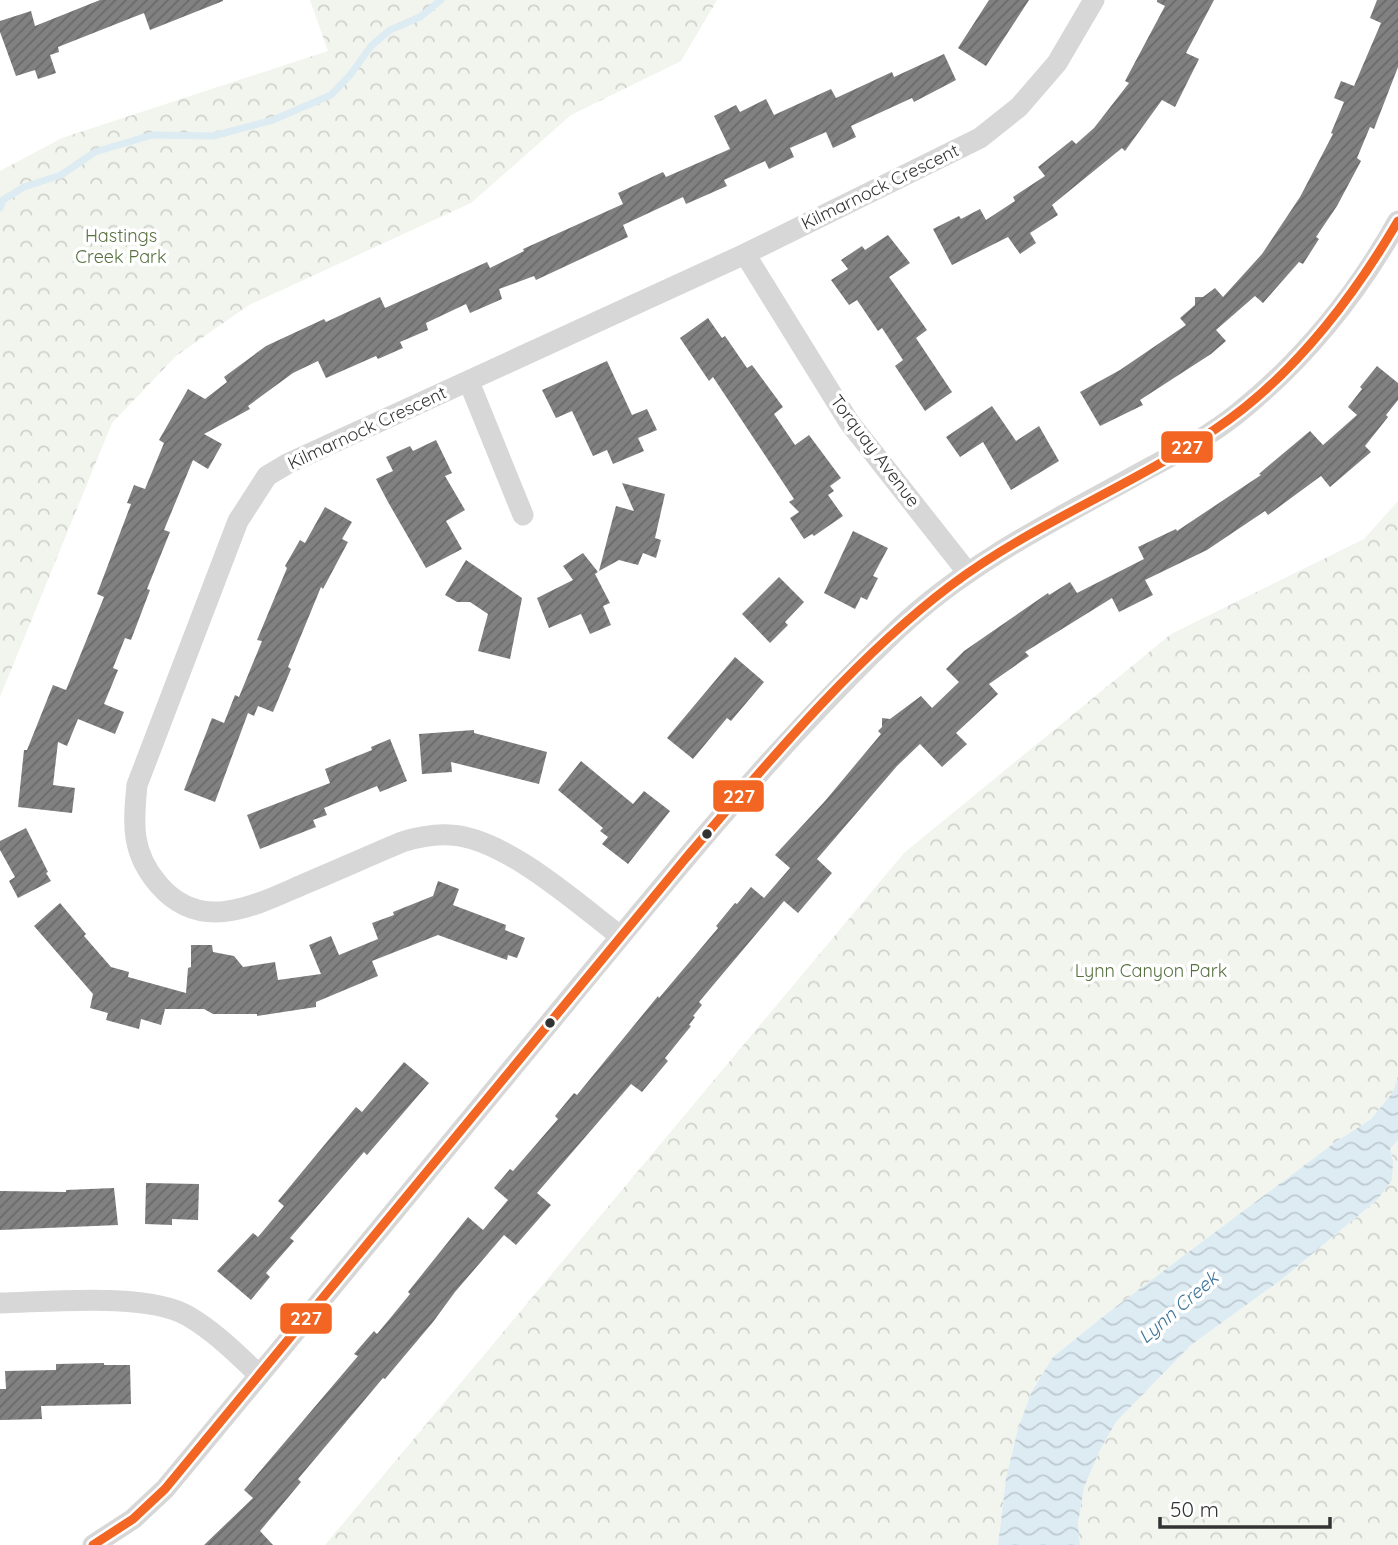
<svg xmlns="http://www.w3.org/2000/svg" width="1398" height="1545" font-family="Quicksand,sans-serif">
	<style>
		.forest { fill: url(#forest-crowns) }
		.water { fill: url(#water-waves) }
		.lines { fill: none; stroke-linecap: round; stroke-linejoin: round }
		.stream { stroke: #ddebf3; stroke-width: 7 }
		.building { fill: url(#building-hatch) }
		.street { stroke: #d7d7d7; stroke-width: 21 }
		.bus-1-casing { stroke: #fff; stroke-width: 14 }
		.bus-1 { stroke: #f26522; stroke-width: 9 }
		.bus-dot { fill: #333; stroke: #fff; stroke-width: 2.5 }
		.labels { text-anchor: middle; stroke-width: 7; stroke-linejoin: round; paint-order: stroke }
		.street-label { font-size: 18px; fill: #333; stroke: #fff }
		.park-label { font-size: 18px; fill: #56703f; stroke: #fff }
		.water-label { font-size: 19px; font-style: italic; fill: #3f7597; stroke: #fff }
		.line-badge { stroke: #fff; stroke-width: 2.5 }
		.badge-label { font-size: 19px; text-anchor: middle; font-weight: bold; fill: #fff }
	</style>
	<defs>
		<pattern id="forest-crowns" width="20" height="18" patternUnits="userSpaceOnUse" patternTransform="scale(1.75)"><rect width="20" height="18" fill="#f1f5ed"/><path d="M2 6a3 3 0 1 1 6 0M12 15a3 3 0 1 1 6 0" fill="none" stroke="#cfd2cc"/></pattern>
		<pattern id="water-waves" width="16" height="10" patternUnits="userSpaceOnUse" patternTransform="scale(1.75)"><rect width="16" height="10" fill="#ddebf3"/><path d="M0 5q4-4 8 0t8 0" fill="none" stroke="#becad1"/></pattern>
		<pattern id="building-hatch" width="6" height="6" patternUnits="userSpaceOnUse" patternTransform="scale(1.75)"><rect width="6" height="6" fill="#818181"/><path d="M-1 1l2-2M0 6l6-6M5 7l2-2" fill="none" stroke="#6a6a6a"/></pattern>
	</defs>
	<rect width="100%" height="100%" fill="#fff"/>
	<path class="forest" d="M310 0H717L681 61 571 115 471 203 249 305 176 356 112 423 0 697V171L62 138 328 51Z
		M1398 501V1076L1393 1092 1371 1119 1334 1143 1203 1241 1105 1315 1053 1357 1031 1393 1018 1429 1006 1478 998 1545H325L904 853 1171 634 1364 539Z
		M1398 1140V1545H1080L1078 1523 1083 1487 1100 1450 1116 1422 1191 1345 1281 1280 1377 1200 1393 1161 1390 1149Z"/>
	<path class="water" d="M1398 1076V1140L1390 1149 1393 1161 1392 1180 1377 1200 1281 1280 1191 1345 1116 1422 1100 1450 1084 1487 1078 1523 1080 1545H998L1006 1478 1018 1429 1031 1393 1053 1357 1105 1315 1203 1241 1334 1143 1371 1119 1393 1092Z"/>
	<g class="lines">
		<path class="stream" d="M0 208 3 200 24 187 61 175 95 152 152 135 213 136 273 120 331 95 351 74 371 46 390 30 420 17 441 0"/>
	</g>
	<path class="building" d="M100 0H223V1L150 30 144 13 58 47 59 52 50 55 56 73 38 79 35 70 16 76 0 32V21L31 11 35 26Z
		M989 0H1029L986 66 958 48Z
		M1157 0H1214L1186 53 1199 59 1175 107 1162 100 1125 151 1122 148 1052 205 1058 215 1030 233 1036 243 1020 254 1008 237 952 265 933 229 959 216 961 219 980 209 986 220 1015 201 1013 197 1045 176 1038 167 1072 140 1076 144 1094 128 1129 83 1125 81 1165 6 1157 2Z
		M1377 0H1398V67L1374 129 1370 127 1357 158 1361 161 1337 206 1316 237 1319 239 1303 264 1299 262 1263 303 1255 296 1216 330 1226 341 1211 354 1140 400 1143 405 1100 426 1080 392 1120 370 1186 325 1180 318 1195 305V297H1203L1215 288 1223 297 1262 254 1300 197 1333 134 1331 133 1344 102 1334 98 1341 81 1354 86 1381 23 1370 18Z
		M944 54 956 80 914 102 912 98 851 126 856 137 833 148 826 132 790 148 794 157 769 169 765 161 724 180 727 186 686 204 683 197 623 225 628 237 536 280 534 276 499 289 502 299 470 313 466 304 426 323 428 330 400 342 403 348 378 359 376 356 326 378 318 361 293 373 248 406 250 409 204 434 222 444 208 469 193 460 164 530 170 532 147 589 150 590 131 640 125 638 113 668 118 670 104 704 124 712 115 734 78 719 67 746 58 742 53 785 75 788 72 813 18 807 24 750H27L53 685 66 690 104 597 97 594 131 504 127 503 134 485 145 489 164 443 159 440 188 389 205 399 227 382 224 377 266 346 324 319 326 322 380 297 385 308 487 262 490 268 524 251 523 249 623 204 618 193 663 172 666 177 730 149 714 116 736 105 740 112 766 99 774 115 831 89 836 98 892 72 894 77Z
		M888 235 910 263 889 277 927 330 916 338 952 392 925 411 895 366 903 360 882 328 878 331 857 300 849 305 831 280 848 269 841 260 862 246 865 250Z
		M708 318 722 338 725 336 747 368 752 365 783 407 774 414 795 445 809 435 841 478 830 486 834 491 828 495 843 516 814 536 812 534 804 539 790 518 799 512 789 502 794 499 713 377 709 381 680 338Z
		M607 361 632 415 647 409 657 430 638 438 644 451 613 464 607 450 593 456 572 411 556 418 542 390Z
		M1377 366 1398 383V400L1386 415 1388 417 1365 446 1371 452 1330 487 1321 476 1268 515 1265 511 1207 550 1145 580 1153 595 1119 612 1112 598 1025 652 1029 656 989 684 998 694 956 733 967 744 942 767 920 744 897 766 817 859 832 873 798 913 784 901 699 1002 702 1005 693 1016 695 1017 689 1025 691 1026 665 1058 668 1061 642 1092 631 1084 537 1193 551 1205 516 1245 504 1235 455 1292 433 1322 385 1379 383 1378 298 1479 301 1482 260 1531 273 1545H204L253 1498 244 1490 358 1356 354 1354 374 1331 377 1334 392 1316 410 1294 408 1292 468 1217 483 1230 508 1200 494 1188 510 1169 513 1171 558 1119 555 1116 574 1093 577 1095 658 996 659 998 718 928 716 926 735 903 737 904 751 887 764 898 790 868 775 855 825 801 881 734 878 731 882 727V718L890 719 921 696 932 708 959 682 946 669 964 651 1048 593 1049 595 1070 582 1077 593 1144 559 1138 547 1176 529 1177 531 1261 475 1259 474 1267 467 1310 431 1323 445 1357 415 1348 407 1362 389 1360 387Z
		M992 406 1016 441 1039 426 1059 461 1011 490 983 442 960 457 946 437Z
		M436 440 452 473 445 476 465 510 446 521 462 549 426 568 388 502 376 479 393 471 386 457 410 446 413 451Z
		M622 483 665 494 655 538 661 540 656 558 643 553 638 565 619 560 599 571 616 506 634 511Z
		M325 507 352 522 342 539 348 542 323 589 321 587 288 667 291 669 273 712 258 706 254 716 248 713 215 802 184 790 212 718 224 723 235 695 239 697 262 641 257 640 287 568 285 566 300 540 305 543Z
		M853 531 888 548 873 576 878 578 867 600 861 597 855 609 824 593Z
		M583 553 598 572 595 574 610 603 603 606 611 625 590 634 581 614 549 628 537 598 573 580 563 566Z
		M466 560 522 598 510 659 478 651 488 614 470 602H457L445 595Z
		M779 577 804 602 785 622 788 625 770 643 742 614Z
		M735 657 764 682 731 721 727 718 693 759 667 738Z
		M474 730V733L547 752 539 784 451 762 452 772 422 774 419 734Z
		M390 739 407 781 380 792 377 786 324 808 327 815 313 820 316 827 260 849 247 815 330 783 325 769 372 750 371 747Z
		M581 761 633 804 644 791 670 811 628 864 602 844 608 837 600 831 603 828 558 790Z
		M26 828 48 872 46 873 51 881 18 898 9 881 15 877 0 850V841Z
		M438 881 459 889 453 905 506 925 505 930 525 938 517 958 508 955 507 960 438 935 372 961 378 976 316 1002V1007L257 1016V1014H213L204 1009H165L161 1025 141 1019 139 1029 106 1020 108 1013 90 1008 93 994 34 926 60 903 86 934 84 936 111 967 129 972 128 977 186 993 188 968 191 967V945H212L213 952 234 956 243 967 275 962 278 980 321 974 309 945 331 936 339 955 378 939 372 923 394 915 393 912 433 896Z
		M404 1062 429 1083 367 1155 364 1152 290 1238 294 1241 266 1273 270 1277 251 1300 217 1271 253 1233 258 1237 284 1206 278 1201 321 1149 356 1107 362 1112Z
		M146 1183 199 1184 198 1220 172 1219V1225L145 1224Z
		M114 1188 118 1225 0 1230V1191L66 1192V1190Z
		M104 1363V1365H130L131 1404 41 1406 42 1419 0 1420V1389H6L5 1371 56 1370V1364Z"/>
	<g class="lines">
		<path class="street" d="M745 254 849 422 968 573
			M469 382 523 515
			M620 936C578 904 504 837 450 835 434 834 418 837 402 842 371 855 340 869 309 882 259 903 203 936 159 885 131 853 133 825 137 785L238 521 267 476 287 464 745 254 980 138 1019 107 1057 63 1094 0
			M0 1303C48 1302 148 1292 188 1316 214 1331 237 1354 259 1375
			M93 1545 133 1519 165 1489C299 1328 431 1166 565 1004 671 875 777 744 898 629 965 565 1051 522 1131 478 1167 458 1206 439 1238 413 1304 360 1357 294 1398 221"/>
		<g class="bus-1-casing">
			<path id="bus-1" d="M93 1545 133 1519 165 1489 685 859C764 767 853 659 950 586 1032 524 1130 487 1214 430 1292 378 1351 301 1398 221"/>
		</g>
		<use href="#bus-1" class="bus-1"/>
	</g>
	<g class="bus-dot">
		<circle cx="707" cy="834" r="6"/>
		<circle cx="550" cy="1023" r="6"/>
	</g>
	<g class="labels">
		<g class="street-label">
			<text transform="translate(880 187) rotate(-26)" y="6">Kilmarnock Crescent</text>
			<text transform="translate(367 428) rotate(-25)" y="6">Kilmarnock Crescent</text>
			<text transform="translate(875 451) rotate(53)" y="6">Torquay Avenue</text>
		</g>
		<g class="park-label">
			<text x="121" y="242">Hastings<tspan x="121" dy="21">Creek Park</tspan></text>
			<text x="1151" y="977">Lynn Canyon Park</text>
		</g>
		<g class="water-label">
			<text transform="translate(1178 1307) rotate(-41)" y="7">Lynn Creek</text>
		</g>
	</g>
	<g class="line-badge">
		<rect x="1160" y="430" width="54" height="34" rx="7" fill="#f26522"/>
		<rect x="712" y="779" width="53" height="34" rx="7" fill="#f26522"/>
		<rect x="279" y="1302" width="54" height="33" rx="7" fill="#f26522"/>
	</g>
	<g class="badge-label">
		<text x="1187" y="454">227</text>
		<text x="739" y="803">227</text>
		<text x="306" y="1325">227</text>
	</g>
	<path d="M1160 1517v10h170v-10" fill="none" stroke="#333333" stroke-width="3.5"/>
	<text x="1170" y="1517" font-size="21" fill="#333333" stroke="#ffffff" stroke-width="5" paint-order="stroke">50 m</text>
</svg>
